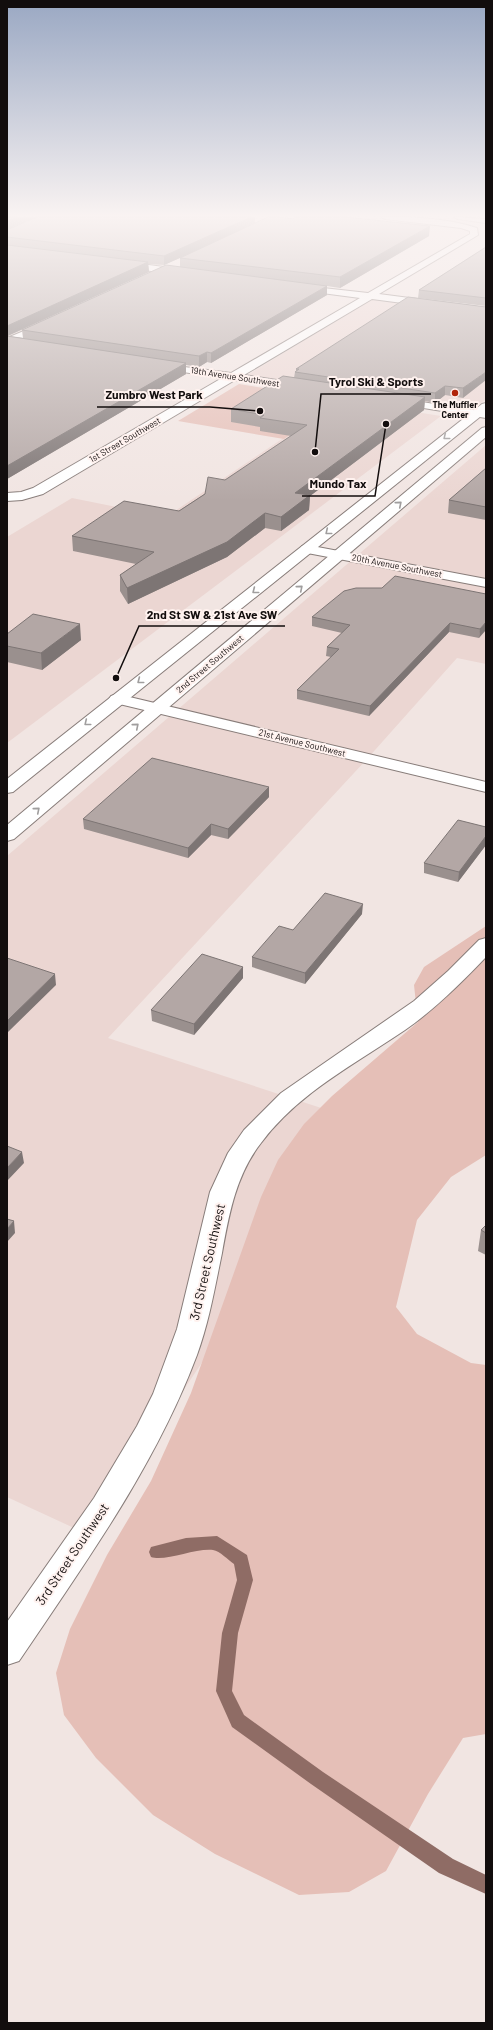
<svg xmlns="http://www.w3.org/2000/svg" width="493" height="2030" font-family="Barlow,sans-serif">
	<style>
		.built { fill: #ebd6d2 }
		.green { fill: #e5bfb7 }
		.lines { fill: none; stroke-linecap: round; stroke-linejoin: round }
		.stream { fill: #8f6c65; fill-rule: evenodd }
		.minor-casing { stroke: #887d7a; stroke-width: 2 }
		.secondary-casing { stroke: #887d7a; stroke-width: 2 }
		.motorway-casing { stroke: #887d7a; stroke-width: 2 }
		.minor { fill: #fff; fill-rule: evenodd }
		.secondary { fill: #fff; fill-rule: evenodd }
		.motorway { fill: #fff; fill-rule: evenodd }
		.wall { fill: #9a908e; fill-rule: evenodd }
		.shaded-wall { fill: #7d7574 }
		.building { fill: #b3a7a5; stroke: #7d7574 }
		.oneway { stroke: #a09e9e }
		.poi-dot { fill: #b1240a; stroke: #fff2ef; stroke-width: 1.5 }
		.labels { text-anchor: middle; stroke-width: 4; stroke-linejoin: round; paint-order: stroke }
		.far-street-label { font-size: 9px; fill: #120d0d; stroke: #fff2ef }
		.far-poi-label { font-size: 9px; font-weight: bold; fill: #120d0d; stroke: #fff2ef }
		.near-street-label { font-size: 13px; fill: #120d0d; stroke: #fff2ef }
		.leader { fill: none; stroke: #120d0d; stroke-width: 1.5 }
		.callout-dot { fill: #120d0d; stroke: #fff2ef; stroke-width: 1.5 }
		.callout-label { font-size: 12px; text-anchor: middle; font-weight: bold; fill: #120d0d; stroke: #fff2ef; stroke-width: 4; stroke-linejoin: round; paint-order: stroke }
	</style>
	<rect width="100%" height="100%" fill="#f1e5e2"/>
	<path class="built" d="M373 298 486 313V399L473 410 246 376Z
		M340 400 441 416 7 743V537L72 498 166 517Z
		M486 445V664L457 658 367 759 108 1038 370 1124 201 1364 87 1534 7 1497V856Z"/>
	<path class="green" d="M239 384 340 400 284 439 178 421Z
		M486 926V1155L451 1177 417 1220 396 1307 417 1334 471 1363 486 1365V1734L463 1738 428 1794 386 1871 349 1892 299 1895 215 1854 153 1815 96 1758 64 1715 56 1673 70 1629 107 1555 151 1481 191 1393 261 1197 278 1160 304 1124 332 1096 418 1022 414 985 424 967Z"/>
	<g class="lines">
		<path class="stream" d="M217 1536 247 1555 253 1580 238 1633 232 1691 244 1715 323 1772 453 1859 486 1875V1894L439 1873 311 1784 232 1727 216 1691 222 1633 237 1580 234 1564C228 1560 220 1551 213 1550 195 1548 165 1562 151 1557L149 1552 151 1547 186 1538Z"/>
		<g class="minor-casing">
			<path id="minor" d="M381 217C413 217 447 218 477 228L478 235 379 294 486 308V314L372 299 244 375 303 384 307 385 309 387 307 389 303 390 235 380 43 494 22 500 7 501V493L21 492 33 488 222 378 157 368 152 365 153 363 231 373 360 298 299 290 296 289V285L368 293 470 234V231L461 228 385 219Z
				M118 261 187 270 192 273 187 276 115 266V262Z
				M50 320 54 321 55 323 54 325 7 345V338Z
				M396 398 486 412V418L392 403 390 401 392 399Z
				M307 545 486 579V587L302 552 300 549 302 546Z
				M117 694 486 782V792L111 702 109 699 111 696Z
				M486 938V957C461 983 435 1009 405 1030 355 1064 298 1093 261 1143 236 1175 229 1214 222 1253 215 1287 209 1322 197 1355 155 1467 85 1563 19 1661L7 1665V1622L94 1498 137 1426 153 1394 177 1329 210 1192 228 1153 244 1130 281 1093 414 1001 448 971 479 940Z"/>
		</g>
		<g class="secondary-casing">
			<path id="secondary" d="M486 403V412L13 792 7 793V779L482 404Z
				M486 427V437L14 839 7 841V825L482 428Z"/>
		</g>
		<g class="motorway-casing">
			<path id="motorway" d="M454 217 486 219V223L458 219Z"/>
		</g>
		<use href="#minor" class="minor"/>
		<use href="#secondary" class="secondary"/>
		<use href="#motorway" class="motorway"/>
	</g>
	<path class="wall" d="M7 217 255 223 429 236 340 288 327 286V295L211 363 207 362 199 367 186 365V374L7 479ZM180 258V267L22 330 23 338 8 336 149 272 148 264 164 265Z
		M486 247V306L418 298 419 290Z
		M486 307 463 398 445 395 435 403 425 401 424 410 310 496 309 510 281 531 265 528 227 557 128 604 120 591V575L136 564 73 551 72 536 179 511 291 436 260 431V427L231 422V409L294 378 295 372H296V369Z
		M486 468V520L448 513 449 500Z
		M486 594 479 638 449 632 369 716 297 699V690L331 657 326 656 327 647 342 633 312 626V617Z
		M7 634 81 640 42 670 7 662Z
		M269 797 228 839 211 835 188 858 84 829 83 819Z
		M486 827V845L458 882 424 873V863Z
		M362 914 305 984 252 967V957L293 930Z
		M243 967V978L194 1035 152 1021 151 1010Z
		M486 1225V1255L478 1251 481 1230Z"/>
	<path class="shaded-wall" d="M18 217H42L7 230V221Z
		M251 217H255V224L164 265V256Z
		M430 226 429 236 340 288V277Z
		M148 262 149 272 7 336V326Z
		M327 286V295L211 363V353Z
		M207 352V362L199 367V356Z
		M186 363V374L7 479V466Z
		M486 372V380L463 398V388Z
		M445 386V395L435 403V393Z
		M425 397 424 410 310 496 309 510 281 531V517L295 493Z
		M265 513V528L227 557 128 604 127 588Z
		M486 622V630L479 638 480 629Z
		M450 623 449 632 369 716 370 706Z
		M80 624 81 640 42 670 41 653Z
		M269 787V797L228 839V829Z
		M211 824V835L188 858V848Z
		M486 836V845L458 882 459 872Z
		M363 904 362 914 305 984V973Z
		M243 967V978L194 1035V1024Z
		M55 974 56 985 7 1033V1021Z
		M22 1152 24 1163 7 1181V1168Z
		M14 1221 15 1233 7 1242V1229Z"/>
	<path class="building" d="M7 217H18L7 221Z
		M37 217H251L164 256 7 237V230Z
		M268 217H279L293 219 296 217H345L430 226 340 277 180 258Z
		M7 245 148 262 7 326Z
		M486 247V298L419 290Z
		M166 265 327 286 211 353 207 352 199 356 22 330Z
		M408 297 486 307V372L463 388 445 386 435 393 295 372 299 369H296Z
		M7 336 186 363 7 466Z
		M283 376 425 397 295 493 310 495 281 517 265 513 227 542 127 588 120 575 154 552 72 536 124 501 179 511 205 494 208 477 225 480 307 425 260 418 264 415 231 409Z
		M486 468V507L449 500Z
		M395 576 486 594V622L480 629 450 623 370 706 297 690 339 649 327 647 350 625 312 617 344 591 356 588H382Z
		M33 614 80 624 41 653 7 646V634Z
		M152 758 269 787 228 829 211 824 188 848 83 819Z
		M458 820 486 827V836L459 872 424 863Z
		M325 893 363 904 305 973 252 957 279 926 293 930Z
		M202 954 243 967 194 1024 151 1010Z
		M7 958 55 974 7 1021Z
		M7 1146 22 1152 7 1168Z
		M7 1219 14 1221 7 1229Z
		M486 1225V1233L481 1230Z"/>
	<defs><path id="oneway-chevron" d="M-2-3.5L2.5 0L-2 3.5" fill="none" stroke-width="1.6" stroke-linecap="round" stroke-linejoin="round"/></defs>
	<g class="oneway">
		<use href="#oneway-chevron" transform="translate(446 437) rotate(141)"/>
		<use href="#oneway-chevron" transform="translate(399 504) rotate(-40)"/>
		<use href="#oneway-chevron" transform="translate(328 532) rotate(141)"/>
		<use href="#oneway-chevron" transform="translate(300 588) rotate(-40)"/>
		<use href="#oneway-chevron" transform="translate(255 591) rotate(142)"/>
		<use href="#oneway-chevron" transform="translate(140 681) rotate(142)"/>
		<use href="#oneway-chevron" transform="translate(87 723) rotate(141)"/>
		<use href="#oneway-chevron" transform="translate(136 726) rotate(-40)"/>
		<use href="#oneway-chevron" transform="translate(37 810) rotate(-40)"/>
	</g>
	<linearGradient id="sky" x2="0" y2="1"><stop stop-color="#9aa8c3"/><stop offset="0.43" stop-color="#f9f3f2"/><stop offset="1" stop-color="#f9f3f2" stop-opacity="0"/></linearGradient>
	<rect width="493" height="501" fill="url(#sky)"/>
	<circle class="poi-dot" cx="455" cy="393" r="4"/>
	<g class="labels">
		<g class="far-street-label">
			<text transform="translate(235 377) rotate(9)" y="3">19th Avenue Southwest</text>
			<text transform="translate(125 440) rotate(-30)" y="3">1st Street Southwest</text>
			<text transform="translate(397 566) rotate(11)" y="3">20th Avenue Southwest</text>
			<text transform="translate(210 664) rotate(-40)" y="3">2nd Street Southwest</text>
			<text transform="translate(302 743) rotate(14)" y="3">21st Avenue Southwest</text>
		</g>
		<g class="far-poi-label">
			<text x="455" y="408">The Muffler<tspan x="455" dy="10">Center</tspan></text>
		</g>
		<g class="near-street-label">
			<text transform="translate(207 1262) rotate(-77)" y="5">3rd Street Southwest</text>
			<text transform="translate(72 1554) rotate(-56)" y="5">3rd Street Southwest</text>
		</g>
	</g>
	<path class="leader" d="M315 452L321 394H431M260 411L210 407H97M386 424L375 496H302M116 678L139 626H285"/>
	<g class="callout-dot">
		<circle cx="315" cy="452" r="4"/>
		<circle cx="260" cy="411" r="4"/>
		<circle cx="386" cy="424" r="4"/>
		<circle cx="116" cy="678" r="4"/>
	</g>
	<g class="callout-label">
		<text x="376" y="386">Tyrol Ski &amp; Sports</text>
		<text x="154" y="399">Zumbro West Park</text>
		<text x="338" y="488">Mundo Tax</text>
		<text x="212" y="619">2nd St SW &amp; 21st Ave SW</text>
	</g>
	<rect width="493" height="2030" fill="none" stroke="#120d0d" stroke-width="16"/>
</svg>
